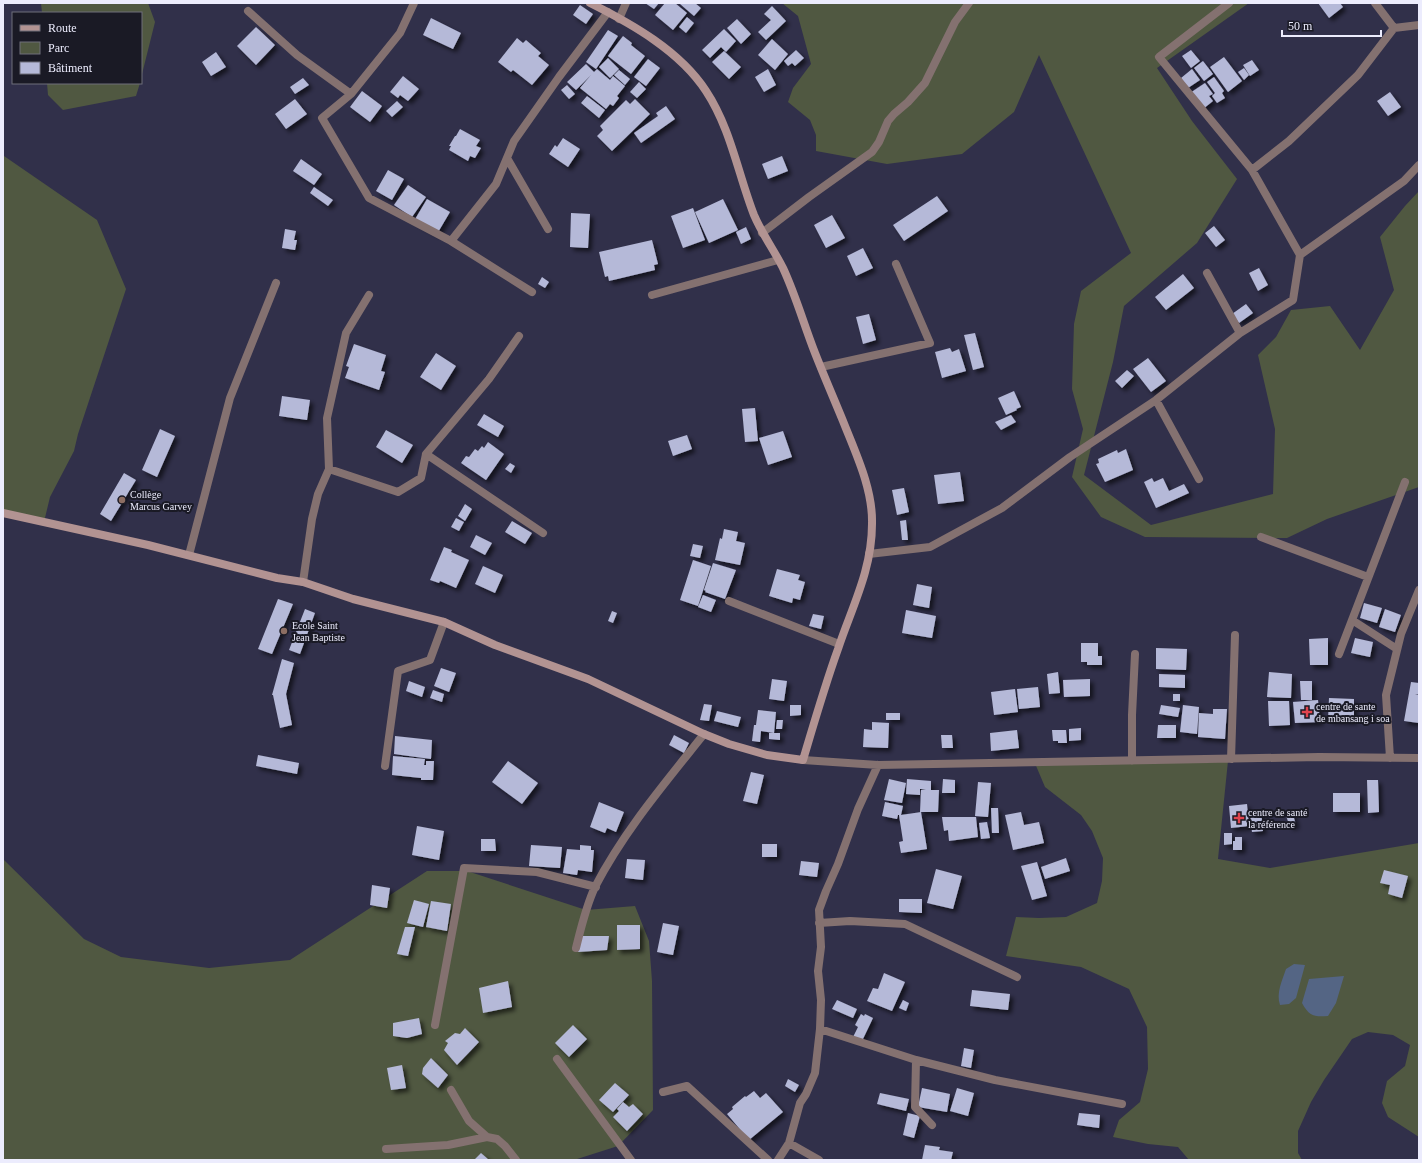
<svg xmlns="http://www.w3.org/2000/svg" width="1422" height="1163" font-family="Georgia,serif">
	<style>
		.green { fill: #505841 }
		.water { fill: #546584 }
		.building { fill: #b5b9d8; filter: url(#shadow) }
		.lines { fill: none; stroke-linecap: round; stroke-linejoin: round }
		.street { stroke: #847170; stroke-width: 8 }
		.secondary { stroke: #b29392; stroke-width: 8 }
		.education-dot { fill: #8d6e63; stroke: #1a1a25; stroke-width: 1.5 }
		.health-dot { fill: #e0444e; stroke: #1a1a25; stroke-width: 1.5 }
		.labels { text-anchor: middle; stroke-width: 4; stroke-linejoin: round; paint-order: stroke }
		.poi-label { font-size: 10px; fill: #ececfd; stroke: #1a1a25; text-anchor: start }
	</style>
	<defs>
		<filter id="shadow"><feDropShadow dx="3.5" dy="3.5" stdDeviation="2" flood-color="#0009"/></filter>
	</defs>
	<rect width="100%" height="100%" fill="#31304a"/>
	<path class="green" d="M41 3H148L155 22 141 78V13H42Z
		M782 3H1249L1157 68 1192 121 1237 179 1197 243 1124 306 1113 362 1084 475 1151 525 1273 494 1275 429 1258 355 1276 337 1291 310 1330 306 1360 350 1394 290 1380 237 1405 206 1419 191V487L1327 519 1287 538 1145 537 1101 517 1072 477 1083 429 1072 389 1074 324 1081 291 1131 253 1039 55 1014 112 962 154 887 164 816 151V135L810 120 788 102 793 88 811 64 798 16Z
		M47 83H140L136 96 63 110 48 95Z
		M3 150 4 156 97 220 126 289 78 434 74 451 50 497 44 522 3 513Z
		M1034 761H1228L1218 859 1270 868 1419 843V1137L1388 1117 1382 1103 1387 1081 1405 1066 1410 1045 1393 1035 1368 1032 1352 1039 1324 1080 1311 1102 1298 1131V1153L1302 1160H1189L1178 1147 1148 1144 1113 1137 1119 1120 1140 1102 1148 1069 1147 1027 1129 989 1081 967 1006 956 1016 917 1039 918 1066 917 1097 903 1102 881 1103 858 1092 831 1081 815 1045 787Z
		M3 859 84 939 121 957 209 968 290 960 427 871H467L586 910 635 906 649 941 652 981 653 1110 618 1146 574 1160H3Z"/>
	<path class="water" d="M1294 964 1305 965 1296 998 1289 1004 1280 1005C1276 993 1282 981 1286 969Z
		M1344 976 1336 1003 1328 1016C1314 1017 1309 1016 1302 1003L1309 979Z"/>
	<path class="building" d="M645 3H659L654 9Z
		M665 3H675L687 13 673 30 655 15Z
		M681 3H695L701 8 694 16 680 4Z
		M1318 3H1340L1343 7 1329 18Z
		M580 5 593 14 586 24 573 15Z
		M772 6 786 21 766 40 758 32 771 20 764 14Z
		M687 17 694 23 686 33 679 27Z
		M431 18 461 33 453 49 423 35Z
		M737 19 751 34 741 44 727 28Z
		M256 27 275 45 256 65 237 46Z
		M724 29 736 41 726 52 721 47 710 58 702 50Z
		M608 30 618 36 596 69 586 62Z
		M623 36 632 43 631 45 645 56 631 74 608 56Z
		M517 38 523 43 526 40 541 53 538 56 549 65 532 85 513 70 511 72 498 62Z
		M772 39 788 54 775 70 758 55Z
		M796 50 804 58 795 66 792 63 788 66 784 61Z
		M1191 50 1200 61 1191 68 1182 56Z
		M724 51 741 67 729 79 712 62Z
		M216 52 226 67 211 76 202 62Z
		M1224 57 1242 81 1228 92 1210 67Z
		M608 58 619 69 610 78 599 67Z
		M648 59 660 68 646 86 634 77Z
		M1252 60 1259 70 1250 76 1243 65Z
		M1203 61 1213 74 1204 81 1194 68Z
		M586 64 594 72 597 69 610 80 613 76 625 86 617 96 619 98 613 106 610 104 606 109 580 88 591 75 576 90 567 82Z
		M1244 68 1249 75 1244 80 1238 72Z
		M768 69 776 85 764 92 755 77Z
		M1192 69 1200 80 1188 88 1181 78Z
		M619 70 630 79 625 85 614 75Z
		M403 76 419 89 408 101 400 95 398 98 390 92Z
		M1214 77 1224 91 1222 93 1225 98 1217 103 1212 96 1215 93 1207 82Z
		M303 78 309 85 295 94 290 87Z
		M639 82 646 89 637 98 630 92Z
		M1205 83 1213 94 1209 96 1213 101 1203 109 1190 93Z
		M567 85 575 94 569 99 561 90Z
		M362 91 382 106 370 122 350 107Z
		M1390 92 1401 107 1388 116 1377 101Z
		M587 96 605 110 599 118 581 103Z
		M295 99 307 114 286 129 275 114Z
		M635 99 650 114 612 151 597 136 603 130 600 126 626 100 630 104Z
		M397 101 403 107 392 117 386 111Z
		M666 106 675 119 641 143 634 133 658 116 656 113Z
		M460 129 480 140 476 146 481 148 475 158 470 156 468 161 449 150 451 146H449L455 136H456Z
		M563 138 580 149 568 167 549 154 555 145 557 147Z
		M782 156 788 171 768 179 762 164Z
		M301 159 322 174 314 185 293 171Z
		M388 170 404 179 392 200 376 191Z
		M408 185 426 197 412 217 394 205Z
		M314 187 333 200 328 206 310 193Z
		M937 196 948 211 904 241 893 225Z
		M427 199 450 212 437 234 414 221Z
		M723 199 738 230 709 243 695 212Z
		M693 208 705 240 683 248 671 216Z
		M571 213 590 214 588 248 570 247Z
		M832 215 845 238 826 248 814 225Z
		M1214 226 1225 240 1216 247 1205 233Z
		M746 227 751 239 741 244 736 232Z
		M285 229 296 231 294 240H297L295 250 282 248Z
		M652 240 658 264 654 265 655 270 609 281 608 276 605 277 599 252Z
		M863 248 873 268 856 276 847 256Z
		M1259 268 1268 285 1258 291 1249 273Z
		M1183 274 1194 288 1166 310 1155 297Z
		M542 277 549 282 545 288 538 284Z
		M1246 304 1253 313 1239 323 1232 314Z
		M869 314 876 340 863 344 856 317Z
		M975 333 984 367 973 370 964 335Z
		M354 344 386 355 381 371 385 372 379 390 345 378 349 367 346 366Z
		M950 348 952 352 959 349 966 371 942 378 935 352Z
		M436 353 456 366 441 390 420 377Z
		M1148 358 1166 381 1151 392 1133 369Z
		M1127 370 1134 376 1122 388 1115 381Z
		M1014 391 1021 407 1016 409 1017 410 1006 415 998 398Z
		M282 396 310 400 307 420 279 416Z
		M755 408 758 441 745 442 742 409Z
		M484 414 504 426 498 437 477 425Z
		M1011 415 1016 422 1001 430 995 422Z
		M160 429 175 436 157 477 142 470Z
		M386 430 413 445 402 463 376 447Z
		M783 431 792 457 768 465 759 438Z
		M687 435 692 449 673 456 668 441Z
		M488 442 504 454 486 480 461 463 466 456 469 457 475 449 478 451 482 446 484 448Z
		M1126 449 1133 470 1105 482 1096 464 1099 463 1098 459 1117 450 1118 453Z
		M510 463 515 466 511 473 505 469Z
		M960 472 964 501 938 504 934 475Z
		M124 473 136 480 111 521 100 514Z
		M1152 478 1154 482 1163 478 1169 491 1184 484 1189 493 1156 508 1144 482Z
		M904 488 909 512 897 515 892 490Z
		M465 504 472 509 465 521 458 516Z
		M456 518 464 522 459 531 451 527Z
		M906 520 908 540H902L900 521Z
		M512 521 532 533 525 544 505 532Z
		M724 529 738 532 736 541 745 543 740 565 715 560 720 538 722 539Z
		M476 535 492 543 485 555 470 547Z
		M693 544 703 546 700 558 690 556Z
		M444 547 452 550 451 552 469 560 456 588 440 581 439 583 430 580Z
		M693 560 711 566 698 606 680 600Z
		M713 563 736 570 725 599 705 592 706 591 704 590Z
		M483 566 503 575 495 593 475 584Z
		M777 569 800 575 798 580 805 582 800 600 793 598 792 603 769 596Z
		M917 584 932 587 929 608 913 605Z
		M703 595 716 600 711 612 698 607Z
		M278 599 293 604 272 654 258 649Z
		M1364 603 1382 608 1377 623 1360 618Z
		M305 609 315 613 300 654 289 650Z
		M1385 609 1401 615 1395 632 1379 627Z
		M906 610 936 616 932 638 902 633Z
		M612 611 617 613 613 623 608 621Z
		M813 614 824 616 821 629 809 626Z
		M1328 638V665H1310L1309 639Z
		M1355 638 1373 642 1370 657 1351 653Z
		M1081 643H1098V656H1102V665H1087V662H1081Z
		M1156 648 1187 649 1186 670 1156 669Z
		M282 659 294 663 286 694 292 725 280 728 273 695H272Z
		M441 668 456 673 449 692 434 686Z
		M1058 672 1060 693 1049 694 1047 674Z
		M1269 672 1292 674 1291 698 1267 697Z
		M1159 674 1185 675V688L1159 687Z
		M772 679 787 681 784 701 769 699Z
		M1090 679V696L1064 697 1063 680Z
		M409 681 425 687 422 697 406 691Z
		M1300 681H1312V700H1301Z
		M1411 682 1419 683V694H1415L1419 695V723L1404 721Z
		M1038 687 1040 707 1019 709 1017 689Z
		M1015 689 1018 712 994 715 991 692Z
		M433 690 444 694 442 702 430 698Z
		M1173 694H1180V701H1173Z
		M1329 698 1354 699V721L1328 720Z
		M1318 700 1320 722 1295 723 1293 702Z
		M1268 701H1289L1290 725 1269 726Z
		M704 704 712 705 709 721 700 720Z
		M790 705H801V715L790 716Z
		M1161 705 1180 708 1178 717 1159 714Z
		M1183 705 1199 707 1197 734 1180 732Z
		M1213 709H1227L1225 739 1198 737 1199 713 1213 714Z
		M758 710 776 712 774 733 761 731 760 742 752 741 754 725H756Z
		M717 711 741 717 738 727 714 721Z
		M886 713H900V720H886Z
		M777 720H783L782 729H776Z
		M872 722 889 723 888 748 863 747 864 729 872 730Z
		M1158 725H1176V738H1157Z
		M1081 728V740L1069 741V729Z
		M1017 730 1019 748 991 751 990 733Z
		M1052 730H1066L1067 743H1058V741H1053Z
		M769 733H780V740L769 739Z
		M674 735 689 743 684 753 669 745Z
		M941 735H952L953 748H942Z
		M395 736 432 740 431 759 394 754Z
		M258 755 299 763 297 774 256 766Z
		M393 756 425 759 424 765H426V761H434L433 780H421V778L392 775Z
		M508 761 538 783 522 804 492 782Z
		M751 772 764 775 757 804 743 801Z
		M889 779 906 783 902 803 884 800Z
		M907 779 931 781V790H939L938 812H920L921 790 926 789H920V795L906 794Z
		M943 779 955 780V793H942Z
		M1367 780H1378L1379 812 1368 813Z
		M978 782 991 783 988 817 975 816Z
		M1333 793H1360V812H1333Z
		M599 802 624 812 616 832 607 828 605 833 590 827Z
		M885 802 903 806 901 815 921 812 927 849 901 853 899 842 903 841 899 815H900H898L897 819 882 816Z
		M1247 804 1249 826 1231 828 1229 806Z
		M991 808H998L999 833H992Z
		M1261 810 1263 831 1252 832 1250 811Z
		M1292 811 1296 825 1290 827 1285 813Z
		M1021 812 1024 825 1039 822 1044 843 1013 850 1005 815Z
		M942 817H976L978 837 949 841 948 830 944 831Z
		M987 822 990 838 981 839 979 823Z
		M417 826 444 831 439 860 412 855Z
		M1224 833H1232V844L1224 845Z
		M1235 837H1242V850H1233V841H1235Z
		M481 839H495L496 851H481Z
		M762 844H777V857H762Z
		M531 845 562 847 560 868 529 866Z
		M580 845 591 846V850H594L592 872 578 870 577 875 563 873 567 849 580 850Z
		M1066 858 1070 871 1045 879 1041 867Z
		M627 859 645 860 643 880 625 878Z
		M801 861 819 863 817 877 799 875Z
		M1037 862 1047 896 1032 900 1021 866Z
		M936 869 962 876 953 909 927 903Z
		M1384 870 1408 876 1402 898 1388 894 1390 885 1380 883Z
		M372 885 390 888 387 908 370 905Z
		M899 899H922V913L899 912Z
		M414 900 429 904 423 927 407 923Z
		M431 901 451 904 447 931 426 927Z
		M663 923 679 926 673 955 657 952Z
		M617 925H640V949L617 950Z
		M405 927H415L408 956 397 954Z
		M580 936H609L607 950 578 952Z
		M884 973 905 982 892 1011 867 1001 873 988 878 989Z
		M508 981 512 1007 483 1013 479 988Z
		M972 990 1010 994 1008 1010 970 1006Z
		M837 1000 857 1009 853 1018 832 1009Z
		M903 1000 909 1003 906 1011 899 1008Z
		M861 1014 864 1016 865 1014 873 1018 862 1041 853 1037 858 1027 855 1025Z
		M419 1018 422 1034 407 1038 393 1036V1023Z
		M573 1025 587 1039 569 1057 555 1043Z
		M465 1028 479 1042 457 1065 444 1050 448 1043 445 1041 455 1033 460 1034Z
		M964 1048 974 1050 971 1068 961 1066Z
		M431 1058 448 1075 438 1088 422 1074 423 1068Z
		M402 1065 406 1088 391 1090 387 1068Z
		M788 1079 799 1085 795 1092 785 1086Z
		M615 1083 629 1095 613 1112 599 1100Z
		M922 1088 950 1094 947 1112 918 1107Z
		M957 1088 974 1093 968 1116 950 1111Z
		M754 1091 760 1098 766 1093 783 1112 749 1140 727 1114 733 1109 732 1107 745 1096 746 1097Z
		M880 1093 909 1099 906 1111 877 1104Z
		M623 1102 629 1107 633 1104 643 1114 627 1131 613 1117 619 1111 617 1109Z
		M908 1113 920 1116 914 1138 903 1135Z
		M1079 1113 1100 1115 1099 1128 1077 1125Z
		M925 1145 940 1147 939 1150 953 1152 951 1160H922Z
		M481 1153 489 1160H474Z"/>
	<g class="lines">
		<path class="street" d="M1375 3 1394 28
			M248 11 297 55 351 94 400 33 414 3
			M619 19 626 3
			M351 94 322 118 369 198 451 241 532 292
			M507 158 548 229
			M1252 170 1289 141 1358 75 1394 28 1419 25
			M762 233 809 197 872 152 879 142 888 121 894 114 908 102 925 83 955 22 969 3
			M451 241 496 184 514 141 559 77 608 12
			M1300 255 1404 181 1419 165
			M1207 273 1240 333
			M652 295 778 260
			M821 367 930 343 896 264
			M1156 400 1199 479
			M426 454 543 533
			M329 469 398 492 421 478 426 454 489 379 519 336
			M1261 537 1368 577
			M869 554 930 547 1002 508 1070 457 1156 400 1240 333 1293 300 1300 255 1252 170 1159 57 1229 3
			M189 555 230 398 276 283
			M303 582 312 519 318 494 329 469 327 418 346 333 369 295
			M729 601 839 644
			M1352 620 1397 649
			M1339 654 1405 482
			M1390 758 1386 695 1401 634 1419 590
			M1231 759 1235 635
			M803 760 878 765 1319 757 1419 758
			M1132 761V715L1135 654
			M385 766 398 671 430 660 444 622
			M819 923 850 921 905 924 1017 977
			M576 948C581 928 586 906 595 887 624 831 665 783 704 734
			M435 1025 464 868 537 872 596 887
			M820 1029 916 1060 995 1080 1122 1104
			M557 1059 631 1160
			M916 1060 915 1107 932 1125
			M451 1090 469 1121 487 1137
			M663 1092 687 1086 768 1160
			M789 1143 819 1160
			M386 1149 448 1145 487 1137 497 1139 505 1146 516 1160
			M778 1160 789 1143 800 1103 806 1094 815 1073 820 1029 821 1000 818 971 821 947 819 910 826 891 838 864 858 809 878 765"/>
		<path class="secondary" d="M3 513 148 545 277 578 303 582 353 599 444 622 495 645 588 679 704 734 729 744 767 755 803 760C814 723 825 685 838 649 852 607 872 570 872 524 873 489 856 454 843 421 834 399 824 376 815 353 804 325 796 296 783 268 774 250 762 234 754 215 738 174 731 129 706 91 680 51 632 24 590 3"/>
	</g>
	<g class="education-dot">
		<circle cx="122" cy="500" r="4"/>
		<circle cx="284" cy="631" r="4"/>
	</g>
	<g class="health-dot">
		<path d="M1305 706h4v4h4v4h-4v4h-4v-4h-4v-4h4z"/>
		<path d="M1237 812h4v4h4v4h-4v4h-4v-4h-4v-4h4z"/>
	</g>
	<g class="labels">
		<g class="poi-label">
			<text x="130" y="498">Collège<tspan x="130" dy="12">Marcus Garvey</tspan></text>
			<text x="292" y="629">Ecole Saint<tspan x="292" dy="12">Jean Baptiste</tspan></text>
			<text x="1316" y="710">centre de sante<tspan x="1316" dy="12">de mbansang i soa</tspan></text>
			<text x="1248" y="816">centre de santé<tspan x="1248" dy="12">la référence</tspan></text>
		</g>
	</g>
	<rect width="1422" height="1163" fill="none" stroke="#ececfd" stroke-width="8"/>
	<rect x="12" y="12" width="130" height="72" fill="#1a1a25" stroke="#6e6e7b"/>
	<rect x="20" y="25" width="20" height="6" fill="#b29392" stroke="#6e6e7b"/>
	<text x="48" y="32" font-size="12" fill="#ececfd">Route</text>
	<rect x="20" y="42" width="20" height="12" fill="#505841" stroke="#6e6e7b"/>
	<text x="48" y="52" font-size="12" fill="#ececfd">Parc</text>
	<rect x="20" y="62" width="20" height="12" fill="#b5b9d8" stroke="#6e6e7b"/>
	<text x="48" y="72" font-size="12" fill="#ececfd">Bâtiment</text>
	<path d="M1282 30v6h99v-6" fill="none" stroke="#ececfd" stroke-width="2"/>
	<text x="1288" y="30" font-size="12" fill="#ececfd" stroke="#1a1a25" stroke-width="3" paint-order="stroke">50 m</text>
</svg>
